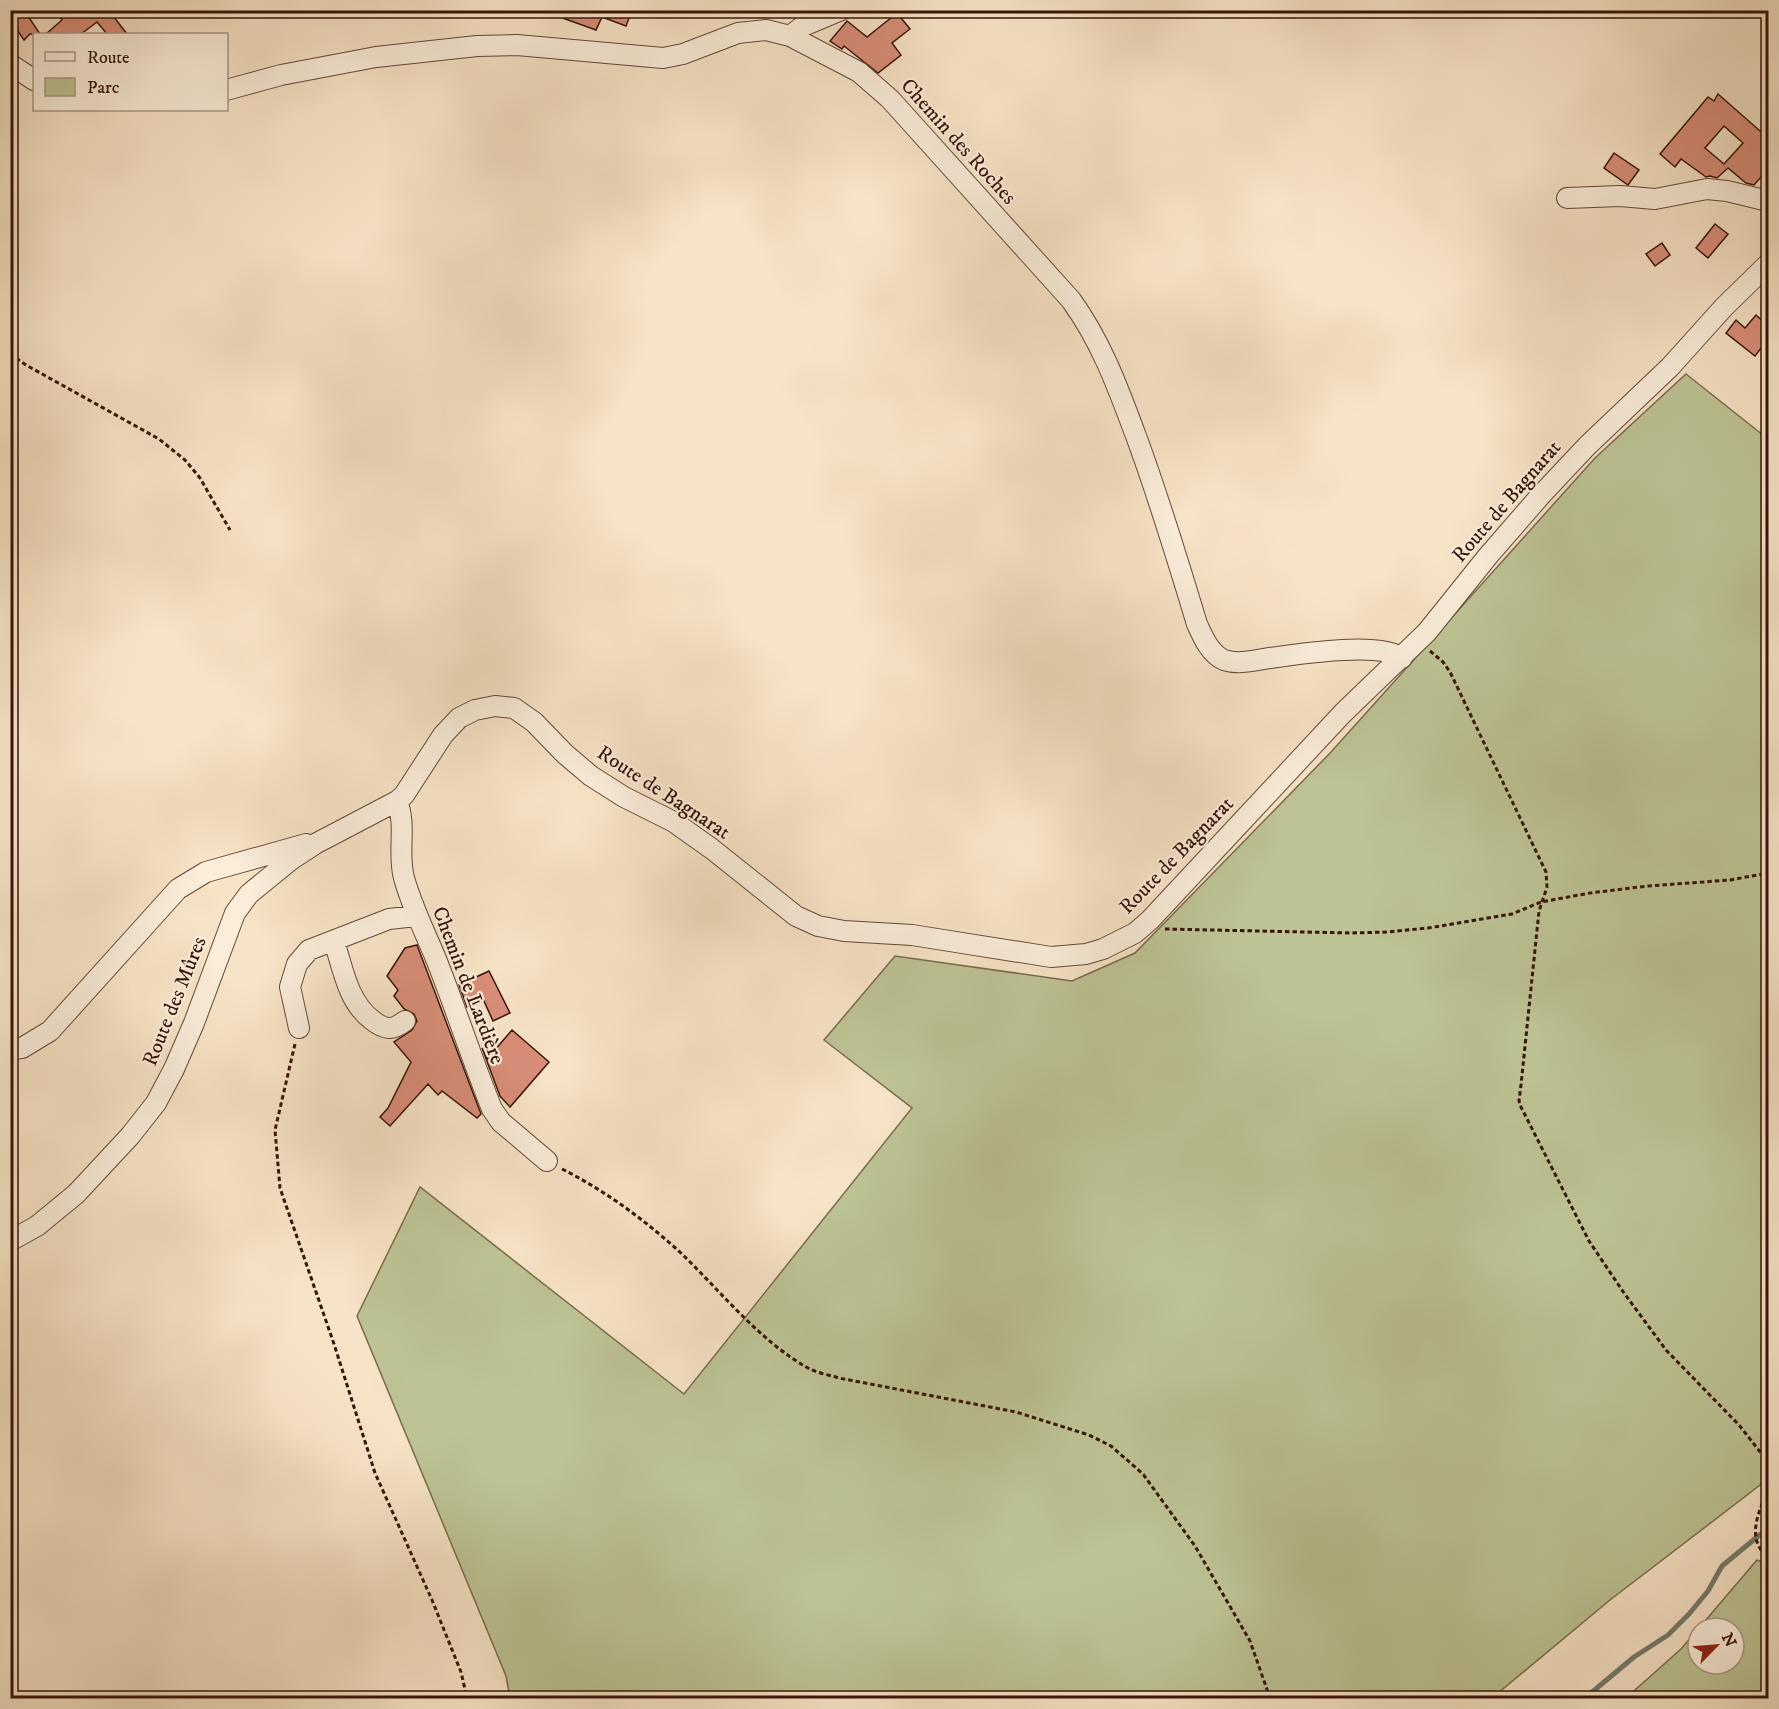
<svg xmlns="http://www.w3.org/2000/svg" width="1779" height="1709" font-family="'IM FELL DW Pica',serif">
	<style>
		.green { fill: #bdc394; stroke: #7a6c4e; stroke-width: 1.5 }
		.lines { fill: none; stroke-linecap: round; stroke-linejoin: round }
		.stream { stroke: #747b6d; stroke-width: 5 }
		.building { fill: #d88d78; stroke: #361408; stroke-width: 1.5; fill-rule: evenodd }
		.minor-casing { stroke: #664838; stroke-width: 22 }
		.path { stroke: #361408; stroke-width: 3; stroke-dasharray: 4.5 3; stroke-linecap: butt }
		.minor { stroke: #faedda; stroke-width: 20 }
		.labels { text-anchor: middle; stroke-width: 4.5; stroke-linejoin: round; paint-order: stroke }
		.street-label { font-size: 21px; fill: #361408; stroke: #faedda }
	</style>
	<rect width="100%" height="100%" fill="#f7e3c6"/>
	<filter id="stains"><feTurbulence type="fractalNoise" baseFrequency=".00333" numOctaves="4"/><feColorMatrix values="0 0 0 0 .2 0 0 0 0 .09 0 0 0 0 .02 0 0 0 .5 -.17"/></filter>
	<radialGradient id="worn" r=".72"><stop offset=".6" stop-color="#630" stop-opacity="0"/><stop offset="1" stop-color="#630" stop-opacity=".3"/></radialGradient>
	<path class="green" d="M1686 374 1768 439V1479L1610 1600 1492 1698H510L506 1676 357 1316 420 1187 684 1394 912 1108 824 1040 895 956 1072 981 1135 953 1331 752 1595 458Z
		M1757 1560 1768 1565V1698H1626L1681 1649 1698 1629V1664H1734V1628H1699Z"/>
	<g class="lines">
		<path class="stream" d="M1585 1698 1634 1657 1668 1635 1689 1614 1708 1591 1722 1566 1768 1528"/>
	</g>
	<path class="building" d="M10 10H24L40 34H30L24 40 10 20Z
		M55 10H112L110 12 127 34H107L97 22 81 34H46L62 20Z
		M547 10H632L626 26 602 17 596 30 546 12Z
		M897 13 910 29 892 43 901 55 878 73 844 46 842 49 830 41 847 21 867 37Z
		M1718 94 1768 138V169L1754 185 1746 183 1728 168 1717 178 1710 176 1706 177 1681 159 1675 167 1660 154 1708 97 1714 101ZM1724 126 1743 143 1724 164 1705 148Z
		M1614 153 1639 170 1628 185 1604 168Z
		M1715 224 1728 234 1708 258 1696 248Z
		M1662 243 1670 255 1655 266 1646 254Z
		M1756 315 1768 326V339L1755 356 1726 333 1736 320 1745 328Z
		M417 945 481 1114 477 1118 442 1091 438 1095 428 1084 390 1126 380 1117 388 1108 411 1062 394 1042 412 1030 417 1021 414 1014 404 1009 394 996 398 990 387 976 405 948Z
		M489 971 510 1013 493 1021 483 999 467 1007 459 985Z
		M512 1030 549 1062 510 1107 500 1096 482 1048 487 1059Z"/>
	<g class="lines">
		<g class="minor-casing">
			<path id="minor" d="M790 36 803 26 841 10
				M10 64 34 80
				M226 90 281 75 376 57 477 46 517 45 663 58 683 54 738 33 766 30 790 36 859 72 890 99 1071 300C1102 343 1118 388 1136 436 1159 498 1178 561 1197 624 1203 637 1210 654 1224 660 1239 665 1255 660 1270 658 1298 654 1380 641 1402 658
				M1567 198 1620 196 1655 199 1707 189 1727 191 1768 201
				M397 801C407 826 397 853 404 878 412 907 425 932 436 959 456 1009 472 1060 492 1109L501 1122 547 1161
				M334 941C343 969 348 1002 372 1020 385 1030 392 1031 405 1021
				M299 1028 290 987 297 964 309 950 389 919 416 916
				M10 1050 22 1048 50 1031 178 889 206 872 306 844
				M10 1241 37 1226 76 1194 130 1136 156 1103 174 1069 194 1023 235 913 249 894 292 859 315 844 397 801 404 795 443 735 459 718 475 710 495 706 514 708 534 722 565 754 591 776 624 797 674 822 712 849 796 916 818 926 844 931 912 935 1051 957 1086 954 1103 949 1135 933 1150 920 1343 713 1427 632 1488 556 1541 495 1587 446 1670 367 1724 307 1768 264"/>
		</g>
		<path class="path" d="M10 354 26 365 159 439 185 460 200 478 230 530
			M10 444 13 469 10 484
			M1430 651 1443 662 1450 672 1546 872 1547 887 1539 911 1521 1085 1519 1101 1521 1107 1589 1241 1624 1293 1666 1350 1739 1425 1768 1462
			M1165 929 1352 933 1388 932 1428 928 1512 914 1541 902 1590 893 1648 886 1730 880 1768 873
			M295 1044 275 1130 280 1188 334 1344 375 1473 432 1600 461 1672 467 1698
			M562 1169C606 1191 646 1221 682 1254 721 1292 761 1342 808 1368 817 1373 829 1375 839 1378L1016 1412 1089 1435 1111 1446 1143 1474 1195 1546 1250 1641 1270 1698
			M1768 1489C1759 1512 1745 1539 1768 1557"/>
		<use href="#minor" class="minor"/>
	</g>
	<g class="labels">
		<g class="street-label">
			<text transform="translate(959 141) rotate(48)" y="7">Chemin des Roches</text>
			<text transform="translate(1506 501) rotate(-49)" y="7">Route de Bagnarat</text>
			<text transform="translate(664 792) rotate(33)" y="7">Route de Bagnarat</text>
			<text transform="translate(1176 855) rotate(-46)" y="7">Route de Bagnarat</text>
			<text transform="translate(469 985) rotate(69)" y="7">Chemin de Lardière</text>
			<text transform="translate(174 1001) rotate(-68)" y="7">Route des Mûres</text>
		</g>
	</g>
	<rect width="1779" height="1709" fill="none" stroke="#f7e3c6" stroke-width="36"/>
	<rect x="12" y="12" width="1755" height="1685" fill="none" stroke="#361408" stroke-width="3"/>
	<rect x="18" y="18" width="1743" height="1673" fill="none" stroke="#361408" stroke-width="1.5"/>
	<rect x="33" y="33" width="195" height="78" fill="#faedda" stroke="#ac9686" stroke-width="1.5"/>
	<rect x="45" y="52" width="30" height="9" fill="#faedda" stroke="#ac9686" stroke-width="1.5"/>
	<text x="87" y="63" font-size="18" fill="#361408">Route</text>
	<rect x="45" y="78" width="30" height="18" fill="#bdc394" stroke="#ac9686" stroke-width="1.5"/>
	<text x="87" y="93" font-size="18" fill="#361408">Parc</text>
	<g transform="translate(1716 1646) rotate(65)"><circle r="28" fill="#faedda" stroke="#ac9686" stroke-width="1.5"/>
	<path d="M0-4.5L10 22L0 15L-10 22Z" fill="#8f2418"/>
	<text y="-9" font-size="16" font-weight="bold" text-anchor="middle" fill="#361408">N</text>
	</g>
	<rect width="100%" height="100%" filter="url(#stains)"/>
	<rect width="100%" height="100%" fill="url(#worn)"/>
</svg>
